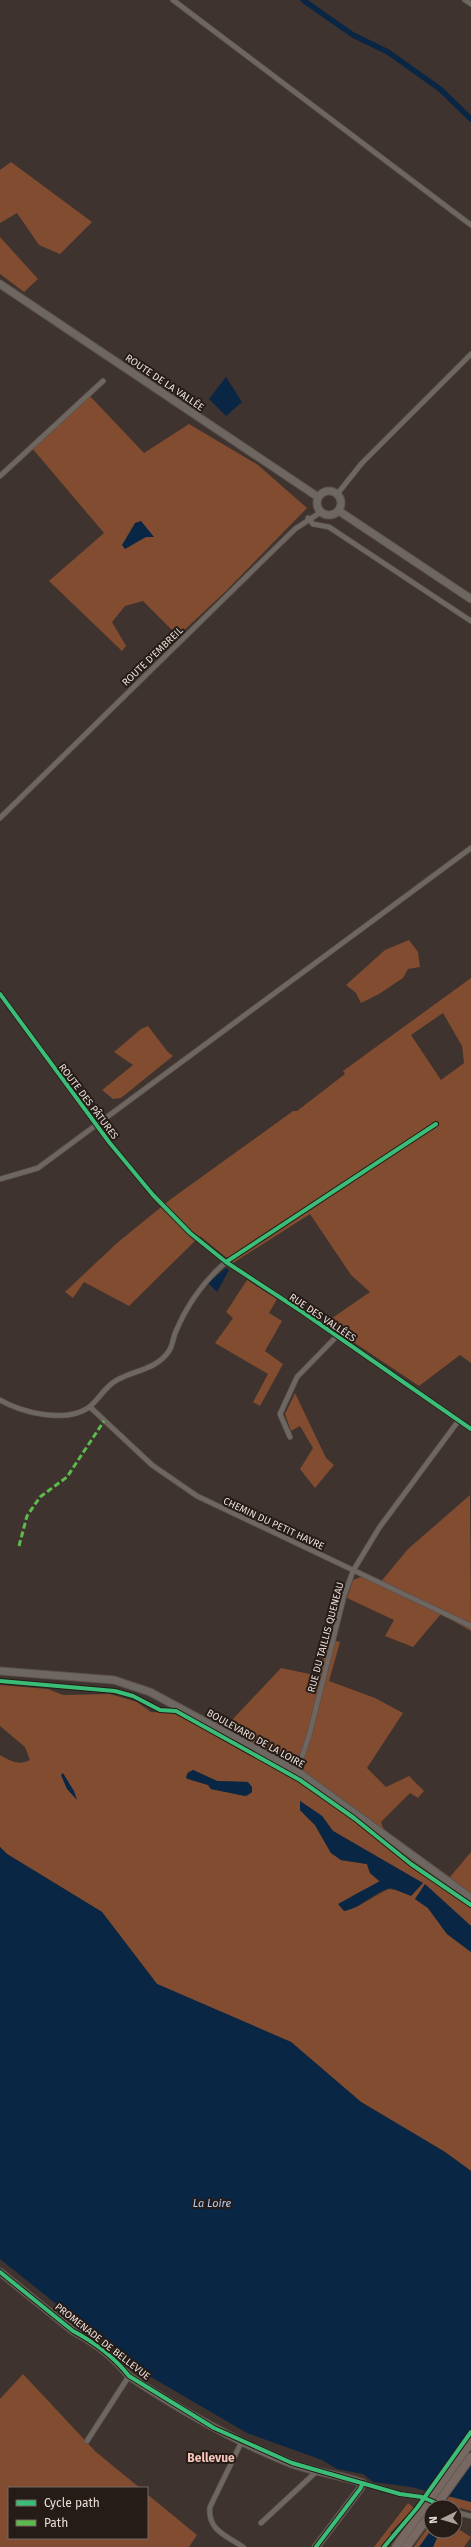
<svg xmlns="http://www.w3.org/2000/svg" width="471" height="2547" font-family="'Fira Sans',sans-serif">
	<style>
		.green { fill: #814c30; fill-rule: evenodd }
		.water { fill: #0a2645 }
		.pier { fill: #3e332e }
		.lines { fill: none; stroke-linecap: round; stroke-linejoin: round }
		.canal { stroke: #0a2645; stroke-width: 5.5 }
		.street-casing { stroke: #5c524d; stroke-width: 6 }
		.secondary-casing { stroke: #5c524d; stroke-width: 9 }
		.highway-casing { stroke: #5c524d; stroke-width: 10 }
		.street { stroke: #6e6661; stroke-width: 4.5 }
		.secondary { stroke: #6e6661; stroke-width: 7 }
		.highway { stroke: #776861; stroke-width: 8 }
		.highway-bridge-casing { stroke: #5c524d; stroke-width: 10; stroke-linecap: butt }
		.highway-bridge { stroke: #776861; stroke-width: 8 }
		.quiet { stroke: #5cbc4b; stroke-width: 3; stroke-dasharray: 6 3; stroke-linecap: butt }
		.cycleway-casing { stroke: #251b17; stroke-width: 6 }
		.cycleway { stroke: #3abd76; stroke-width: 4 }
		.labels { text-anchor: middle; stroke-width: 4; stroke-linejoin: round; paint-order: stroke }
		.street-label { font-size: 10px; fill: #eaddd6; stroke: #251b17 }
		.water-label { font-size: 11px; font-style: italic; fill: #afcdf2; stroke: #251b17 }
		.quarter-label { font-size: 12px; font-weight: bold; fill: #f8c5bb; stroke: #251b17 }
	</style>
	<rect width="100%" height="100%" fill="#3e332e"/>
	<path class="green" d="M11 162 92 222 60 254 39 245 17 213 0 223V170Z
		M0 237 38 279 24 292 0 274Z
		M88 394 144 453 189 424 258 465 307 508 226 591 178 636 143 601 125 606 112 622 126 646 122 651 49 581 104 533 32 448Z
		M409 940 418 952 420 967 408 969 403 978 379 994 361 1003 356 993 346 985 385 950Z
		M471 978V1363L460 1355 419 1386 325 1323 370 1292 351 1275 310 1214 233 1263 200 1236 129 1306 84 1282 73 1298 65 1292 117 1243 171 1199 293 1111H297L345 1074 343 1071ZM443 1013 462 1046 464 1063 441 1080 411 1035Z
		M148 1026 167 1051 173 1056 121 1098 113 1099 102 1090 133 1065 114 1052 141 1029Z
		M247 1280 277 1299 269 1313 282 1321 265 1351 283 1364 260 1406 253 1402 268 1374 215 1343 233 1318 226 1312Z
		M295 1393 326 1458 334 1465 315 1488 300 1469 313 1448 300 1426 291 1431 285 1414Z
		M470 1495 471 1631 441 1614 413 1647 385 1636 394 1620 347 1598 353 1580 361 1577 379 1584 408 1549Z
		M329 1639 340 1642 329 1681 375 1698 403 1713 367 1768 386 1787 409 1776 424 1791 418 1798 410 1793 381 1822 384 1830 450 1877 471 1852V1926L425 1885 415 1899 428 1908 447 1934 471 1952V2171L445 2152 361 2102 291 2042 157 1984 102 1912 7 1854 0 1847V1755C11 1761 18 1766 30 1760L25 1747 0 1726V1685L48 1689 63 1695 110 1694 137 1702 151 1712 173 1713 226 1741 232 1730V1720L281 1668 319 1676ZM193 1770 217 1781 246 1782 252 1792 247 1796 211 1789 208 1785 187 1779 188 1772ZM300 1801 322 1816 333 1831 422 1883 396 1890 388 1889 356 1907 344 1911 352 1896 380 1882 370 1873 367 1864 341 1860 331 1853 315 1825 300 1810Z
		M23 2374 96 2452 140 2488H9V2538H147V2494L197 2535 189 2547H0V2399Z
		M449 2497H459L471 2502V2511L445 2504Z
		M408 2503 414 2508 390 2533 392 2535 381 2547H374Z
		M431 2523V2531H455V2527L471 2537 464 2547H414Z"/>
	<path class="water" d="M226 377 242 402 226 416 209 399Z
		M141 521 154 537H146L125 549 122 545 135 523Z
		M226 1268 229 1270 217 1292 208 1283Z
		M193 1770 217 1781 248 1782 252 1787V1792L245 1796 211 1789 208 1785 186 1778 187 1774Z
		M63 1773 74 1791 77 1800 67 1789 61 1775Z
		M300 1801 322 1816 333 1831 423 1883 411 1896 391 1888C373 1892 362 1908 344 1911L338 1904 380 1881 370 1873 367 1864 341 1860 331 1853 315 1825 300 1810Z
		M0 1847 7 1854 102 1912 157 1984 291 2042 361 2102 445 2152 471 2171V2502L411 2487 373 2482 363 2474 337 2469 322 2460 247 2433 139 2370 92 2329 75 2319 0 2259Z
		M425 1884 471 1926V1952L447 1934 428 1908 415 1899Z
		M429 2533 437 2538 433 2547H419Z"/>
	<path class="pier" d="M471 2430V2463L446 2498 426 2492Z"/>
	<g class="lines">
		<path class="canal" d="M303 0 353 35 388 52 440 89 471 119"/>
		<g class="street-casing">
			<path id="street" d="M173 0 471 225
				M465 0 471 4
				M0 476 103 381
				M338 493 362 463 471 354
				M308 518 313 524 329 527 471 621
				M0 818 295 529 321 512
				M0 994 109 1142 153 1195 190 1233 226 1262 301 1311 471 1429
				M0 1179 38 1168 471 848
				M0 1400C23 1413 65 1423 88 1408 99 1400 105 1386 117 1380 135 1370 156 1370 169 1351 173 1345 173 1337 176 1331 187 1305 205 1280 226 1262
				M90 1407 152 1465 197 1496 471 1626
				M290 1437 280 1414 297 1377 337 1336
				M297 1771 309 1736 344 1596 353 1571 379 1528 459 1420
				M87 2441 129 2376
				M242 2441 210 2507C207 2530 227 2536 243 2547
				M363 2483 400 2494 422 2497 445 2507
				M455 2512 471 2516
				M261 2523 317 2471"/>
		</g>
		<g class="secondary-casing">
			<path id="secondary" d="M0 284 318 497
				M317 503a12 12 0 1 1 24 0a12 12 0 1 1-24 0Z
				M339 511 471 599
				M0 1671 114 1680 150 1692 297 1771 471 1898
				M0 2272 73 2331C94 2342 114 2357 129 2376 180 2410 234 2441 292 2464 315 2472 340 2475 363 2483L360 2489 316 2547"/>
		</g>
		<g class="highway-casing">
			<path id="highway" d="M396 2547 421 2512
				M406 2547 431 2513"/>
		</g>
		<use href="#street" class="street"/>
		<use href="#secondary" class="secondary"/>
		<use href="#highway" class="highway"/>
		<g class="highway-bridge-casing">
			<path id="highway-bridge" d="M435 2507 471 2457
				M421 2512 471 2442"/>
		</g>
		<use href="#highway-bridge" class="highway-bridge"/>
		<path class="quiet" d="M19 1546 27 1516 40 1497 67 1477 104 1421"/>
		<g class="cycleway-casing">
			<path id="cycleway" d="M0 994 109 1142 153 1195 190 1233 226 1262 301 1311 471 1429
				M226 1262 436 1124
				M0 1681 115 1691 133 1696 160 1710 176 1711 300 1780 354 1818 411 1864 471 1905
				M0 2272 73 2331C94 2342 114 2357 129 2376L214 2428 292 2463 400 2494 422 2497 445 2507
				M316 2547 360 2489 363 2483
				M384 2547 417 2508 471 2432"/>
		</g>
		<use href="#cycleway" class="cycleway"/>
	</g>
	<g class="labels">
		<g class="street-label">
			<text transform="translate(165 382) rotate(34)" y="4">ROUTE DE LA VALLÉE</text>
			<text transform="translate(152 656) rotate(-44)" y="4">ROUTE D'EMBREIL</text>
			<text transform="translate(89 1101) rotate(53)" y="4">ROUTE DES PÂTURES</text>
			<text transform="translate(323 1317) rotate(34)" y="4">RUE DES VALLÉES</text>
			<text transform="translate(274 1523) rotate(25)" y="4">CHEMIN DU PETIT HAVRE</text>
			<text transform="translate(325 1637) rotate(-75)" y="4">RUE DU TAILLIS QUENEAU</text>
			<text transform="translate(256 1738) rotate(29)" y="4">BOULEVARD DE LA LOIRE</text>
			<text transform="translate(103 2341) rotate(38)" y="4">PROMENADE DE BELLEVUE</text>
		</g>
		<g class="water-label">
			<text x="212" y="2207">La Loire</text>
		</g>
		<g class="quarter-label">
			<text x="211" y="2462">Bellevue</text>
		</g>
	</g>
	<rect x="8" y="2487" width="140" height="52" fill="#251b17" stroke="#746963"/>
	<rect x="16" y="2500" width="20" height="6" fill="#3abd76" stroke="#746963"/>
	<text x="44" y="2507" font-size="12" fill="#eaddd6">Cycle path</text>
	<rect x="16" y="2520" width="20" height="6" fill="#5cbc4b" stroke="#746963"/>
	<text x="44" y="2527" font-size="12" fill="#eaddd6">Path</text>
	<g transform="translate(443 2519) rotate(265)"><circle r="19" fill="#251b17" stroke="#746963"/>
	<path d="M0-3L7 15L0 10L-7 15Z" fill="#aea29b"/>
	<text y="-6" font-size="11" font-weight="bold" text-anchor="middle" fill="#eaddd6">N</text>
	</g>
</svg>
